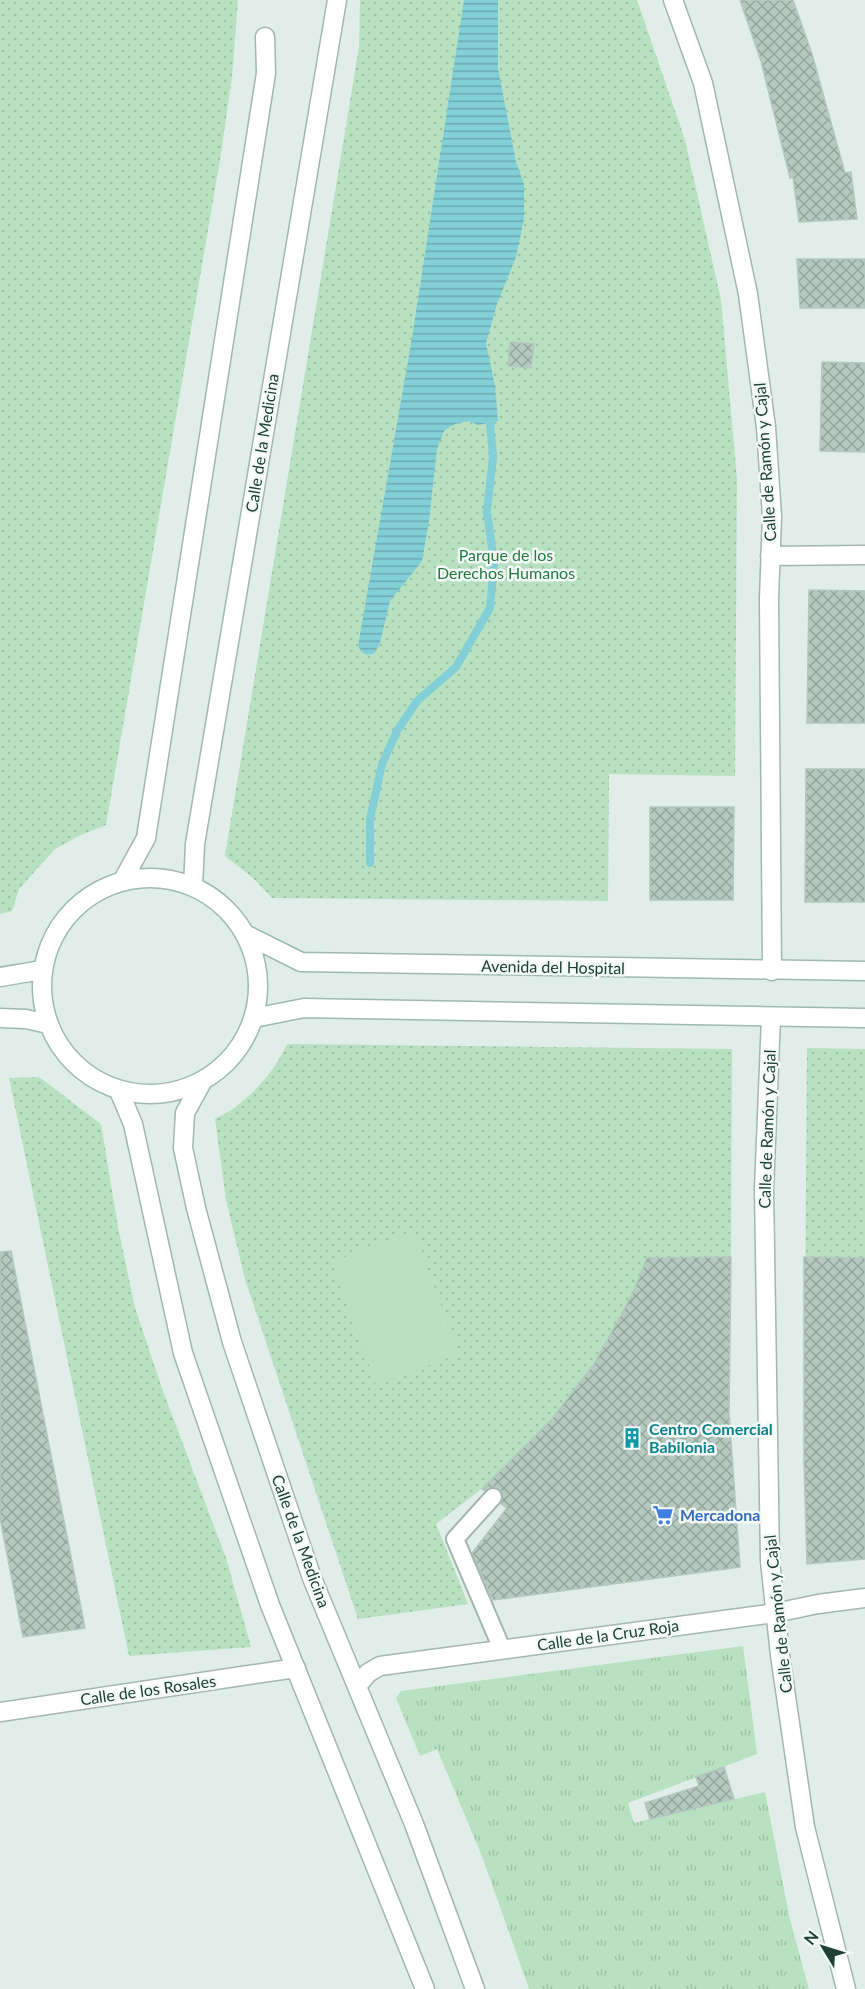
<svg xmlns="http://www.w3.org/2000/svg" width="865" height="1989" font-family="Lato,sans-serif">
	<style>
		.grass { fill: url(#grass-tufts) }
		.park { fill: url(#park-dots) }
		.pitch { fill: #b8e1c1 }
		.water { fill: url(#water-rules) }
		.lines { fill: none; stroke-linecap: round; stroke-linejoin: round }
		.stream { stroke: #83cfd8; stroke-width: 8 }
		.building { fill: url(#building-cross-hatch); stroke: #b3c8be; stroke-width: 1.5 }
		.service-casing { stroke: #a3b6af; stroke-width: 20 }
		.minor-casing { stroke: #a3b6af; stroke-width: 21 }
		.secondary-casing { stroke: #9ebaaf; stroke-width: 21 }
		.service { stroke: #fff; stroke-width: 16 }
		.minor { stroke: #fff; stroke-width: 18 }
		.secondary { stroke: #fff; stroke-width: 18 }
		.labels { text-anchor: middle; stroke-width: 5; stroke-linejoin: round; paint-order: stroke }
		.street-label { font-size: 16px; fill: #1f4036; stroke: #f2f9f6 }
		.park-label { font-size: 16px; fill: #257c43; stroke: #f2f9f6 }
		.culture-label { font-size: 16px; font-weight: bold; fill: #0d838f; stroke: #f2f9f6; text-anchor: start }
		.shop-label { font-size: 16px; font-weight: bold; fill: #366cbe; stroke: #f2f9f6; text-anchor: start }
	</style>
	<defs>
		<pattern id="grass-tufts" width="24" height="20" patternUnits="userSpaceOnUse" patternTransform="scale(1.5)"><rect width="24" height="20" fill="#b8e1c1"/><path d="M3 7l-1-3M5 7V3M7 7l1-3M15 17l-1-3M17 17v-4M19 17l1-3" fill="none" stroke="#9ec2a6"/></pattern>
		<pattern id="park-dots" width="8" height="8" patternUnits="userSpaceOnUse" patternTransform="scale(1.5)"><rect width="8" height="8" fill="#b8e1c1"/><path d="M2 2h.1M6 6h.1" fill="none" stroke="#9ec2a6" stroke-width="1.8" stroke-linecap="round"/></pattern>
		<pattern id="water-rules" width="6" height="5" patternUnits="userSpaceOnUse" patternTransform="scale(1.5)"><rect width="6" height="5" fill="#83cfd8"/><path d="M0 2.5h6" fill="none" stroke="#6ba9b0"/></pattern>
		<pattern id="building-cross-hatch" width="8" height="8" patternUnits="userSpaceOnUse" patternTransform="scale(1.5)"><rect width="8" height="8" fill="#b6c9c0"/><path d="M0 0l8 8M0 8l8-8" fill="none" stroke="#93a59d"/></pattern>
	</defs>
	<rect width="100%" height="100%" fill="#e1ede8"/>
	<path class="grass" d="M743 1646 757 1754 628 1803 634 1823 765 1792 790 1920 809 1989H529L482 1856 437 1749 420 1756 396 1698 401 1691Z"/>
	<path class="park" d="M0 0H238L232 77 220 160 106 825 81 835 55 849 19 889 12 911 0 914Z
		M360 0H637L685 140 721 300 737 479 735 776 609 774 608 901 272 898 252 877 225 856 359 47Z
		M287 1044 732 1049 731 1257 647 1258 633 1293 594 1364 552 1419 489 1483 436 1524 468 1604 358 1619 245 1279 226 1200 215 1119C245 1105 274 1074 287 1044Z
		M807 1048 865 1049V1559L807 1564 804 1464Z
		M39 1077 101 1124 118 1227 135 1308 163 1391 226 1558 251 1647 129 1656 9 1078Z"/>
	<path class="pitch" d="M414 1231 459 1354 376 1385 332 1262Z"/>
	<path class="water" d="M464 0H498V68L516 162 524 184V219L516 257 497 304 486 343 495 386 498 421 478 425 469 421 455 424 444 431 437 449 429 521 422 561 390 601 379 646 373 654C365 656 362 653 358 646L412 338Z"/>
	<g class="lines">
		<path class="stream" d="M370 863V819L382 764 397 731 417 701 456 667 490 608 494 562 487 512 493 457 490 423"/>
	</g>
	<path class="building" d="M740 0H793L812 54 845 173 851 172 857 219 799 222 793 177 790 178 761 61Z
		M797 259H865V308H800Z
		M510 342 534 344 531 368 508 366Z
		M822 362 865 363V452L820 451Z
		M809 590 865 591V723H807Z
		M806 769H865V902H805Z
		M650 807H734L733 900H650Z
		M11 1251 85 1628 23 1637 0 1518V1252Z
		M731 1257 729 1413 740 1567 493 1600 472 1553 507 1508 501 1504 503 1494 500 1489 495 1487 485 1491 482 1489 552 1419 594 1364 633 1293 647 1258Z
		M804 1257 865 1258V1559L807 1564 804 1464Z
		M724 1767 734 1799 650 1819 645 1803 699 1786 696 1777Z"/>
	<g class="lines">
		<g class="service-casing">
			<path id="service" d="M493 1497 455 1539 502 1649"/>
		</g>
		<g class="minor-casing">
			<path id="minor" d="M673 0 703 83 748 294 766 427 772 516 769 599 772 971
				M770 556 865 555
				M123 880 146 838 266 73 265 37
				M193 886 195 844 337 0
				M771 1017 764 1189 770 1561 780 1655 805 1827 846 1989
				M202 1082 185 1113 183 1148 196 1208 232 1342 312 1578 414 1824 475 1989
				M119 1091 133 1124 183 1353 270 1605 425 1989
				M357 1686 368 1673 380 1666 775 1613 818 1604 865 1598
				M0 1712 296 1668"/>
		</g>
		<g class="secondary-casing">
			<path id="secondary" d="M42 986a108 108 0 1 1 216 0a108 108 0 1 1-216 0Z
				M247 935 301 962 865 971
				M0 977 42 970
				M0 1018 26 1019 48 1024
				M254 1018 304 1008 865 1018"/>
		</g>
		<use href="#service" class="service"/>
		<use href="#minor" class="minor"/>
		<use href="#secondary" class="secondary"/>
	</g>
	<defs>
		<g id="building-bare" transform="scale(1.62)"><path d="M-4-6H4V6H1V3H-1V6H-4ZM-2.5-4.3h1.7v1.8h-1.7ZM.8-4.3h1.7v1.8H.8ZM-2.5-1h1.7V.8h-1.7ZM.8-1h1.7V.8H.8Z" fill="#0f9aa8" stroke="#f2f9f6" stroke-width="2.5" paint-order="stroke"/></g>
		<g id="supermarket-bare" transform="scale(1.62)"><path d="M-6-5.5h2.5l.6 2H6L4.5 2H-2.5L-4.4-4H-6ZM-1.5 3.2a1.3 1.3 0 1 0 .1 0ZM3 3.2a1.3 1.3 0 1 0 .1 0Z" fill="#3f7fe0" stroke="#f2f9f6" stroke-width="2.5" paint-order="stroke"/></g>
	</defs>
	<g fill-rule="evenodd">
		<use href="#building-bare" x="632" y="1438"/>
		<use href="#supermarket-bare" x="663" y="1515"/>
	</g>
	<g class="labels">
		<g class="street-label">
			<text transform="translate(262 443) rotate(-81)" y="6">Calle de la Medicina</text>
			<text transform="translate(765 462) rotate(-94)" y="6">Calle de Ramón y Cajal</text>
			<text transform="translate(553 967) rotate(1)" y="6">Avenida del Hospital</text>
			<text transform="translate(767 1129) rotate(-88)" y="6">Calle de Ramón y Cajal</text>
			<text transform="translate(301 1541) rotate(70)" y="6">Calle de la Medicina</text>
			<text transform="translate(778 1614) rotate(-96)" y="6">Calle de Ramón y Cajal</text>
			<text transform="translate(608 1635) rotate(-8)" y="6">Calle de la Cruz Roja</text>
			<text transform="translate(148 1690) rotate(-8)" y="6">Calle de los Rosales</text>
		</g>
		<g class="park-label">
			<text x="506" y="561">Parque de los<tspan x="506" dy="18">Derechos Humanos</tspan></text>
		</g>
		<g class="culture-label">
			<text x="649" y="1435">Centro Comercial<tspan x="649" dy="18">Babilonia</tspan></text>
		</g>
		<g class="shop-label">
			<text x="680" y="1521">Mercadona</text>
		</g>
	</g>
	<g transform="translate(823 1947) rotate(308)" stroke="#f2f9f6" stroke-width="4.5" paint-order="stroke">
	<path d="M0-4.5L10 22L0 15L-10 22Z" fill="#1f4036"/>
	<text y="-9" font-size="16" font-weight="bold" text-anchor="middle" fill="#1f4036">N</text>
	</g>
</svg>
